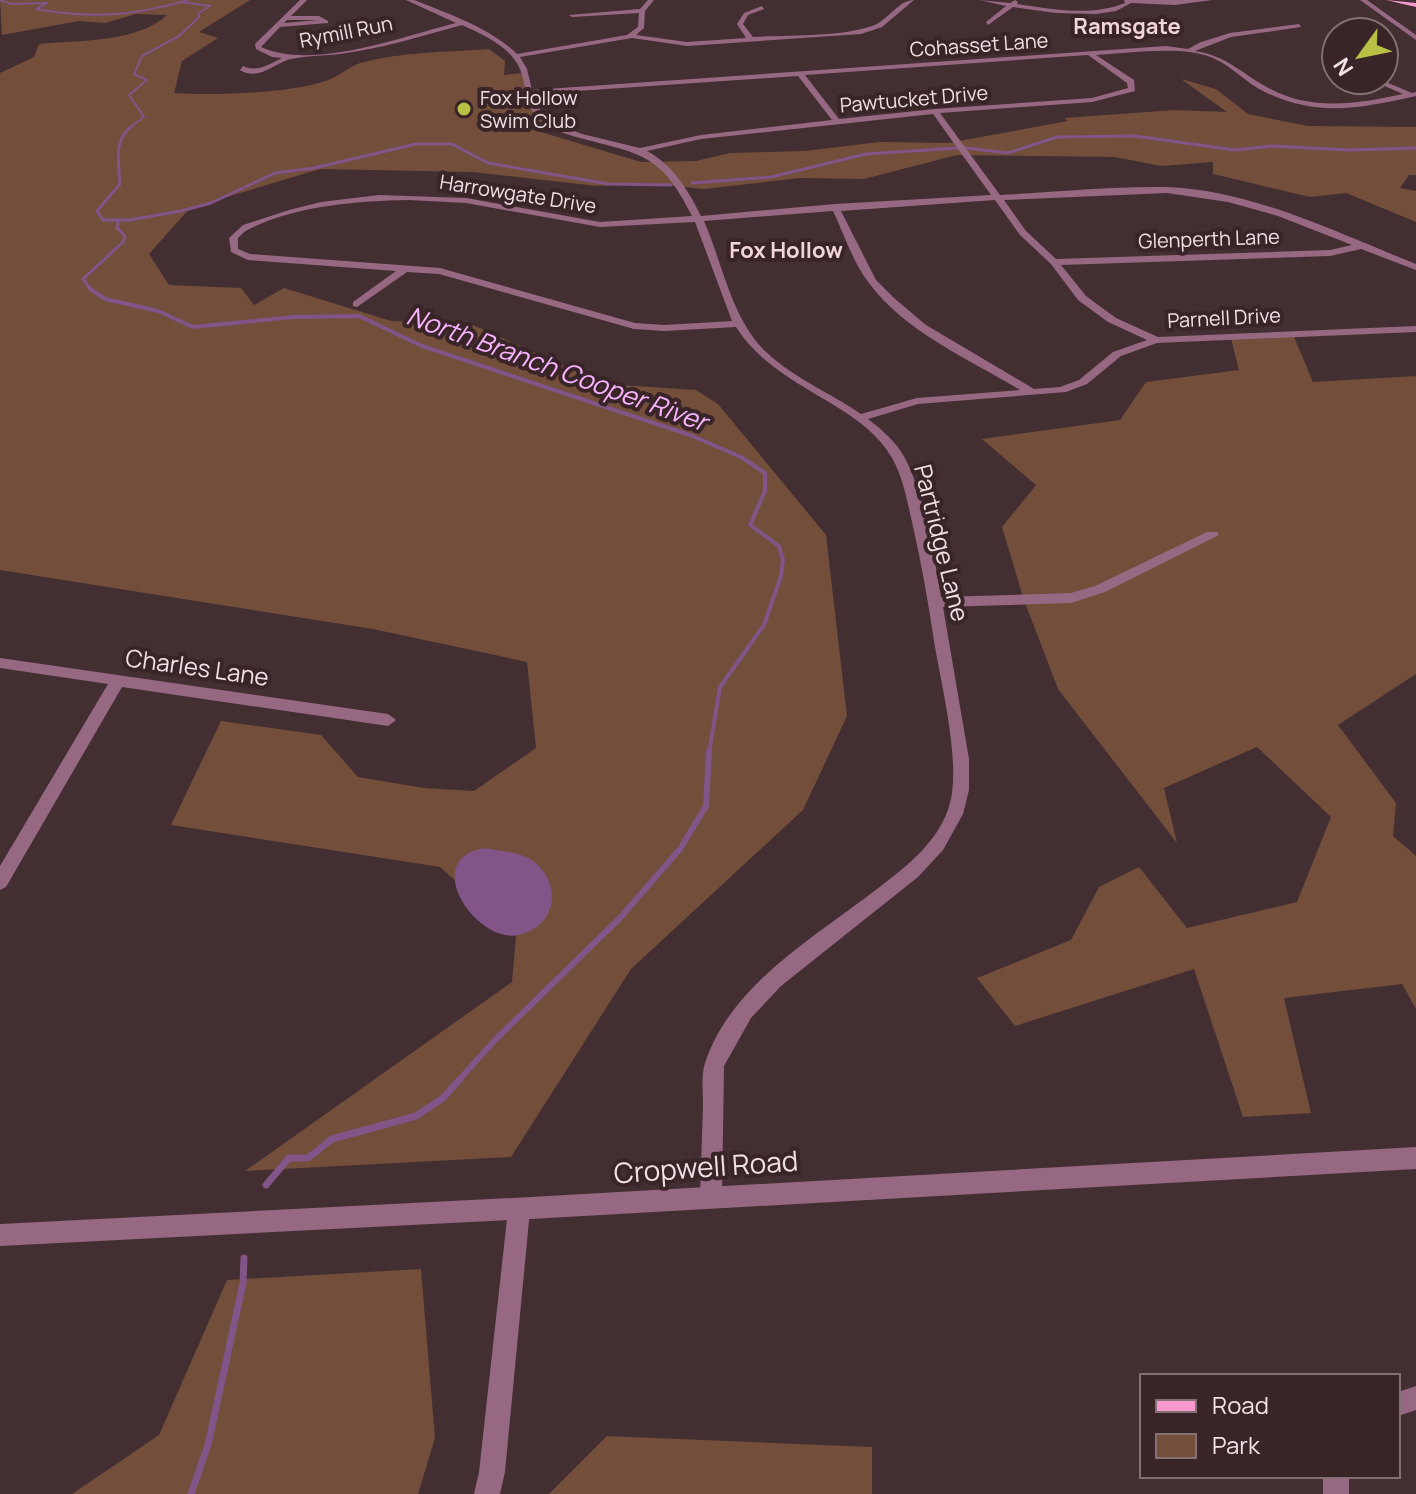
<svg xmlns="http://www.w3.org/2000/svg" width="1416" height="1494" font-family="Manrope,sans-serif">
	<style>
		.green { fill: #724e3b }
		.water { fill: #825487 }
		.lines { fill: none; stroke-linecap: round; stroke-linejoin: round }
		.stream-far4 { stroke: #825487; stroke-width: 2 }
		.stream-far3 { stroke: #825487; stroke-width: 3 }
		.stream-far2 { stroke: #825487; stroke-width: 4 }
		.stream-far1 { stroke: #825487; stroke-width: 6 }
		.stream { stroke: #825487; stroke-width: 7 }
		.minor { fill: #976882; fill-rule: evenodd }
		.tertiary { fill: #976882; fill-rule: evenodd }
		.primary { fill: #f798cf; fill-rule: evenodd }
		.poi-dot { fill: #b8c146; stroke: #392428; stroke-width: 3 }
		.labels { text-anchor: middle; stroke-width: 8; stroke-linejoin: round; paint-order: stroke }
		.far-street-label { font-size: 20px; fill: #f0e1e4; stroke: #392428 }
		.far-poi-label { font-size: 20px; fill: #f0e1e4; stroke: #392428; text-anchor: start }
		.far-neighbourhood-label { font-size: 22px; font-weight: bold; fill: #f2d5da; stroke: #392428 }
		.street-label { font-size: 24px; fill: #f0e1e4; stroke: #392428 }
		.water-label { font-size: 26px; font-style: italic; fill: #f7b3fe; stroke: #392428 }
		.near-street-label { font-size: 28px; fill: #f0e1e4; stroke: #392428 }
	</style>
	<rect width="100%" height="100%" fill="#432e32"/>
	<path class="green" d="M0 0H250L199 32 218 38 182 61 174 93C210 96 296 93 328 80 339 76 349 67 360 63 401 52 447 52 489 49L505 61 504 75 524 73 531 105 546 122 521 126 641 162 696 161 730 153 804 151 880 142 948 143 1068 121 1064 118 1174 110 1227 112 1181 79 1216 89 1248 114 1308 126 1416 127V175H1409L1400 188 1416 191V222L1346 193 1310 197 1213 174V162L1161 166 1115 157 957 155 864 179 800 178 704 189 646 183 597 186 472 172 320 169 190 208 149 254 169 285 241 288 254 305 284 288 391 321 473 325 605 384 696 390 718 404 826 535 847 716 803 810 631 969 511 1157 245 1171 512 982 516 936 440 867 171 825 221 721 321 735 358 777 424 788 474 791 536 748 527 662 373 629 0 570V73L34 57 39 44C78 40 137 43 167 15L136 14 105 23 79 21 2 35Z
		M1292 332 1313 382 1416 376V674L1338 725 1396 803 1393 836 1416 856V1009L1402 984 1284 998 1311 1113 1243 1117 1194 969 1015 1026 977 978 1071 940 1099 887 1139 867 1187 928 1297 902 1331 817 1257 747 1164 788 1177 843 1058 689 1024 600 1002 527 1036 485 982 439 1120 420 1146 382 1239 370 1230 334Z
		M421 1269 435 1438 418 1494H72L159 1435 227 1280Z
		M607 1436 872 1447V1494H549Z"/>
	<path class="water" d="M485 848C503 852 522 851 537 864 563 889 554 928 518 935 477 944 418 859 485 848Z"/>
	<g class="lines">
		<path class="stream-far4" d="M0 0 11 4 47 3 36 9C93 19 133 16 188 0
			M128 129 144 117 129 95 147 80 134 74 142 56 179 36 199 17V13L210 6 182 2"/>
		<path class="stream-far3" d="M131 127C113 140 119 164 120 184L97 211 103 220H129L181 211 211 203 275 173 314 168 416 144H452L488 163 608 184 671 185
			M966 148 1008 153 1057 137 1135 136 1235 150 1272 146 1348 150 1416 148
			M692 183 771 177 866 154 957 148
			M91 290 83 279 123 242 125 236 117 228 118 221"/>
		<path class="stream-far2" d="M89 288 105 299 158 311 193 327 293 317 359 316 422 346 690 435 741 457 765 473V491L750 525 779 546 783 560 781 576 764 625 720 687 709 753"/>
		<path class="stream-far1" d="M458 1081 495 1040 620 918 680 849 706 806 709 751"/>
		<path class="stream" d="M266 1185 289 1158H308L332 1139 416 1116 443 1098 460 1079
			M191 1494 208 1445 243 1283 244 1258"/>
		<path class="minor" d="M300 0H307L291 16H319L328 21V23L280 27 261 47C314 71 403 36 456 23L406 0H414C449 14 489 27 517 54L627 35 638 27 639 13 572 17 569 15 640 9 648 0H654L645 11 644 28 636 35 687 42 746 38 737 24 744 13 762 6 764 9 748 15 743 24 753 37C787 35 841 37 872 26 888 21 898 0 914 0L882 27 861 34 687 46 632 38 520 57 527 69 532 90 1166 46 1188 49 1201 42 1230 33 1299 24 1301 27 1231 37 1195 51C1226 56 1239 71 1265 86 1308 112 1357 104 1403 94L1371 80H1381L1412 93 1416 92V96C1360 108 1319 118 1265 92 1247 84 1232 66 1213 58 1182 45 1130 53 1096 55L1134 80 1135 91 1092 102 940 113 1000 195C1055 192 1111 186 1166 187 1253 190 1337 233 1416 264V270L1361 249 1330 256 1061 265 1086 296 1116 318 1158 337 1416 326V332L1157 343 1121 356 1087 384 1066 392 918 404 868 419C880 428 891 438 900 450 923 484 934 556 941 597L1071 593 1095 586 1207 532H1217L1219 535 1105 592 1071 603 943 607 969 759V790L963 814 943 850 918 877 781 986 751 1018 724 1066 722 1196 719 1204 711 1207 703 1204 700 1196C701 1166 702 1135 703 1105 703 1092 701 1075 705 1063 731 984 815 937 877 889 907 866 940 841 950 803 961 762 941 684 934 641 928 601 921 561 912 522 907 500 903 477 892 458 861 402 776 390 736 327L664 331 634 329 439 274 407 272 357 307 353 306V302L396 271 248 260 231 252 229 238 243 225 289 210 321 202 379 195 466 198 600 222 692 216C662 156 645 155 584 139 568 135 551 130 539 119 524 106 527 86 520 69 511 47 482 34 462 25 426 35 390 46 353 52 333 56 311 55 291 59 275 62 259 82 240 70L243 66C257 73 270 64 282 58L272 57 256 49 255 44ZM287 20H319L284 23ZM1088 55 1127 83 1128 88 1092 98 935 109 839 119 805 75ZM798 76 832 120 701 135 640 148 582 134 559 125 542 114 533 94ZM933 114 991 195 835 204 701 216C688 190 673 165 647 151L701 139ZM1167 193 1228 202 1278 216 1352 245 1330 250 1056 259 1026 231 1004 200ZM408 200 466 203 600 227 695 222 732 321 664 325 635 323 440 268 250 254 238 249V238L244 232C289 206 357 201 408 200ZM995 200 1020 235 1051 264 1078 300 1108 322 1147 340 1113 352 1079 380 1060 387 1034 389 926 325 894 298 876 280 841 211ZM833 211C844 234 853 263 869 283 905 332 969 359 1020 390L917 398 861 414C829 392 791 377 763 349 731 316 722 262 704 221Z
			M979 0 1010 3 1015 0 1018 2 1017 4C1052 9 1090 17 1125 3L1124 0H1212L1175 5 1131 3 1116 11 1096 14 1056 13 1013 7 988 25 986 22 1006 6Z
			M0 658 388 714 396 720 388 726 122 687 6 887 0 890V866L108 684 0 668Z
			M519 1199 527 1202 530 1210 505 1472 500 1494H474L479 1472 508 1210 511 1202Z
			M1416 1386V1410L1398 1416V1392Z
			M1323 1476H1349V1494H1323Z"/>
		<path class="tertiary" d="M1360 0H1367L1416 35V40Z
			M1416 1147V1169L531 1219 0 1246V1224L531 1197Z"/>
		<path class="primary" d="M1386 0 1416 3V7Z"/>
	</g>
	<circle class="poi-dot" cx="464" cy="109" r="8"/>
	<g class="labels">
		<g class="far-street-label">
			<text transform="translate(346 32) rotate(-11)" y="7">Rymill Run</text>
			<text transform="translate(979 45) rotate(-4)" y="7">Cohasset Lane</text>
			<text transform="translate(914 99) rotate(-5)" y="7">Pawtucket Drive</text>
			<text transform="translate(518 194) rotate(9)" y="7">Harrowgate Drive</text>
			<text transform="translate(1209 239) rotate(-2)" y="7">Glenperth Lane</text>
			<text transform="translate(1224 318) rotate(-3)" y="7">Parnell Drive</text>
		</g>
		<g class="far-poi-label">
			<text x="480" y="105">Fox Hollow<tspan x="480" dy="23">Swim Club</tspan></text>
		</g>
		<g class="far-neighbourhood-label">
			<text x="1127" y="34">Ramsgate</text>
			<text x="786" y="258">Fox Hollow</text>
		</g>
		<g class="street-label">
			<text transform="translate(941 543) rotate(76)" y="8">Partridge Lane</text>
			<text transform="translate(197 668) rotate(8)" y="8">Charles Lane</text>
		</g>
		<g class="water-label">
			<text transform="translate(557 369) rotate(20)" y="9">North Branch Cooper River</text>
		</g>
		<g class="near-street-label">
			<text transform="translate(706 1167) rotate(-4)" y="10">Cropwell Road</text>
		</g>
	</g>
	<rect x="1140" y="1374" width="260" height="104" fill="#392428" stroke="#827073" stroke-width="2"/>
	<rect x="1156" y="1400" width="40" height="12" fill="#f798cf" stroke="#827073" stroke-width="2"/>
	<text x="1212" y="1414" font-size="24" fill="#f0e1e4">Road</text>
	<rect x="1156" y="1434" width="40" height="24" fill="#724e3b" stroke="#827073" stroke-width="2"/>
	<text x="1212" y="1454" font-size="24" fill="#f0e1e4">Park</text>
	<g transform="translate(1360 56) rotate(237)"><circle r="38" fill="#392428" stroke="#827073" stroke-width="2"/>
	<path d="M0-6L14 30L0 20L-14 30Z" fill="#b8c146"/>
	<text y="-12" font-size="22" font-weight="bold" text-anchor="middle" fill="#f0e1e4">N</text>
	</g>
</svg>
